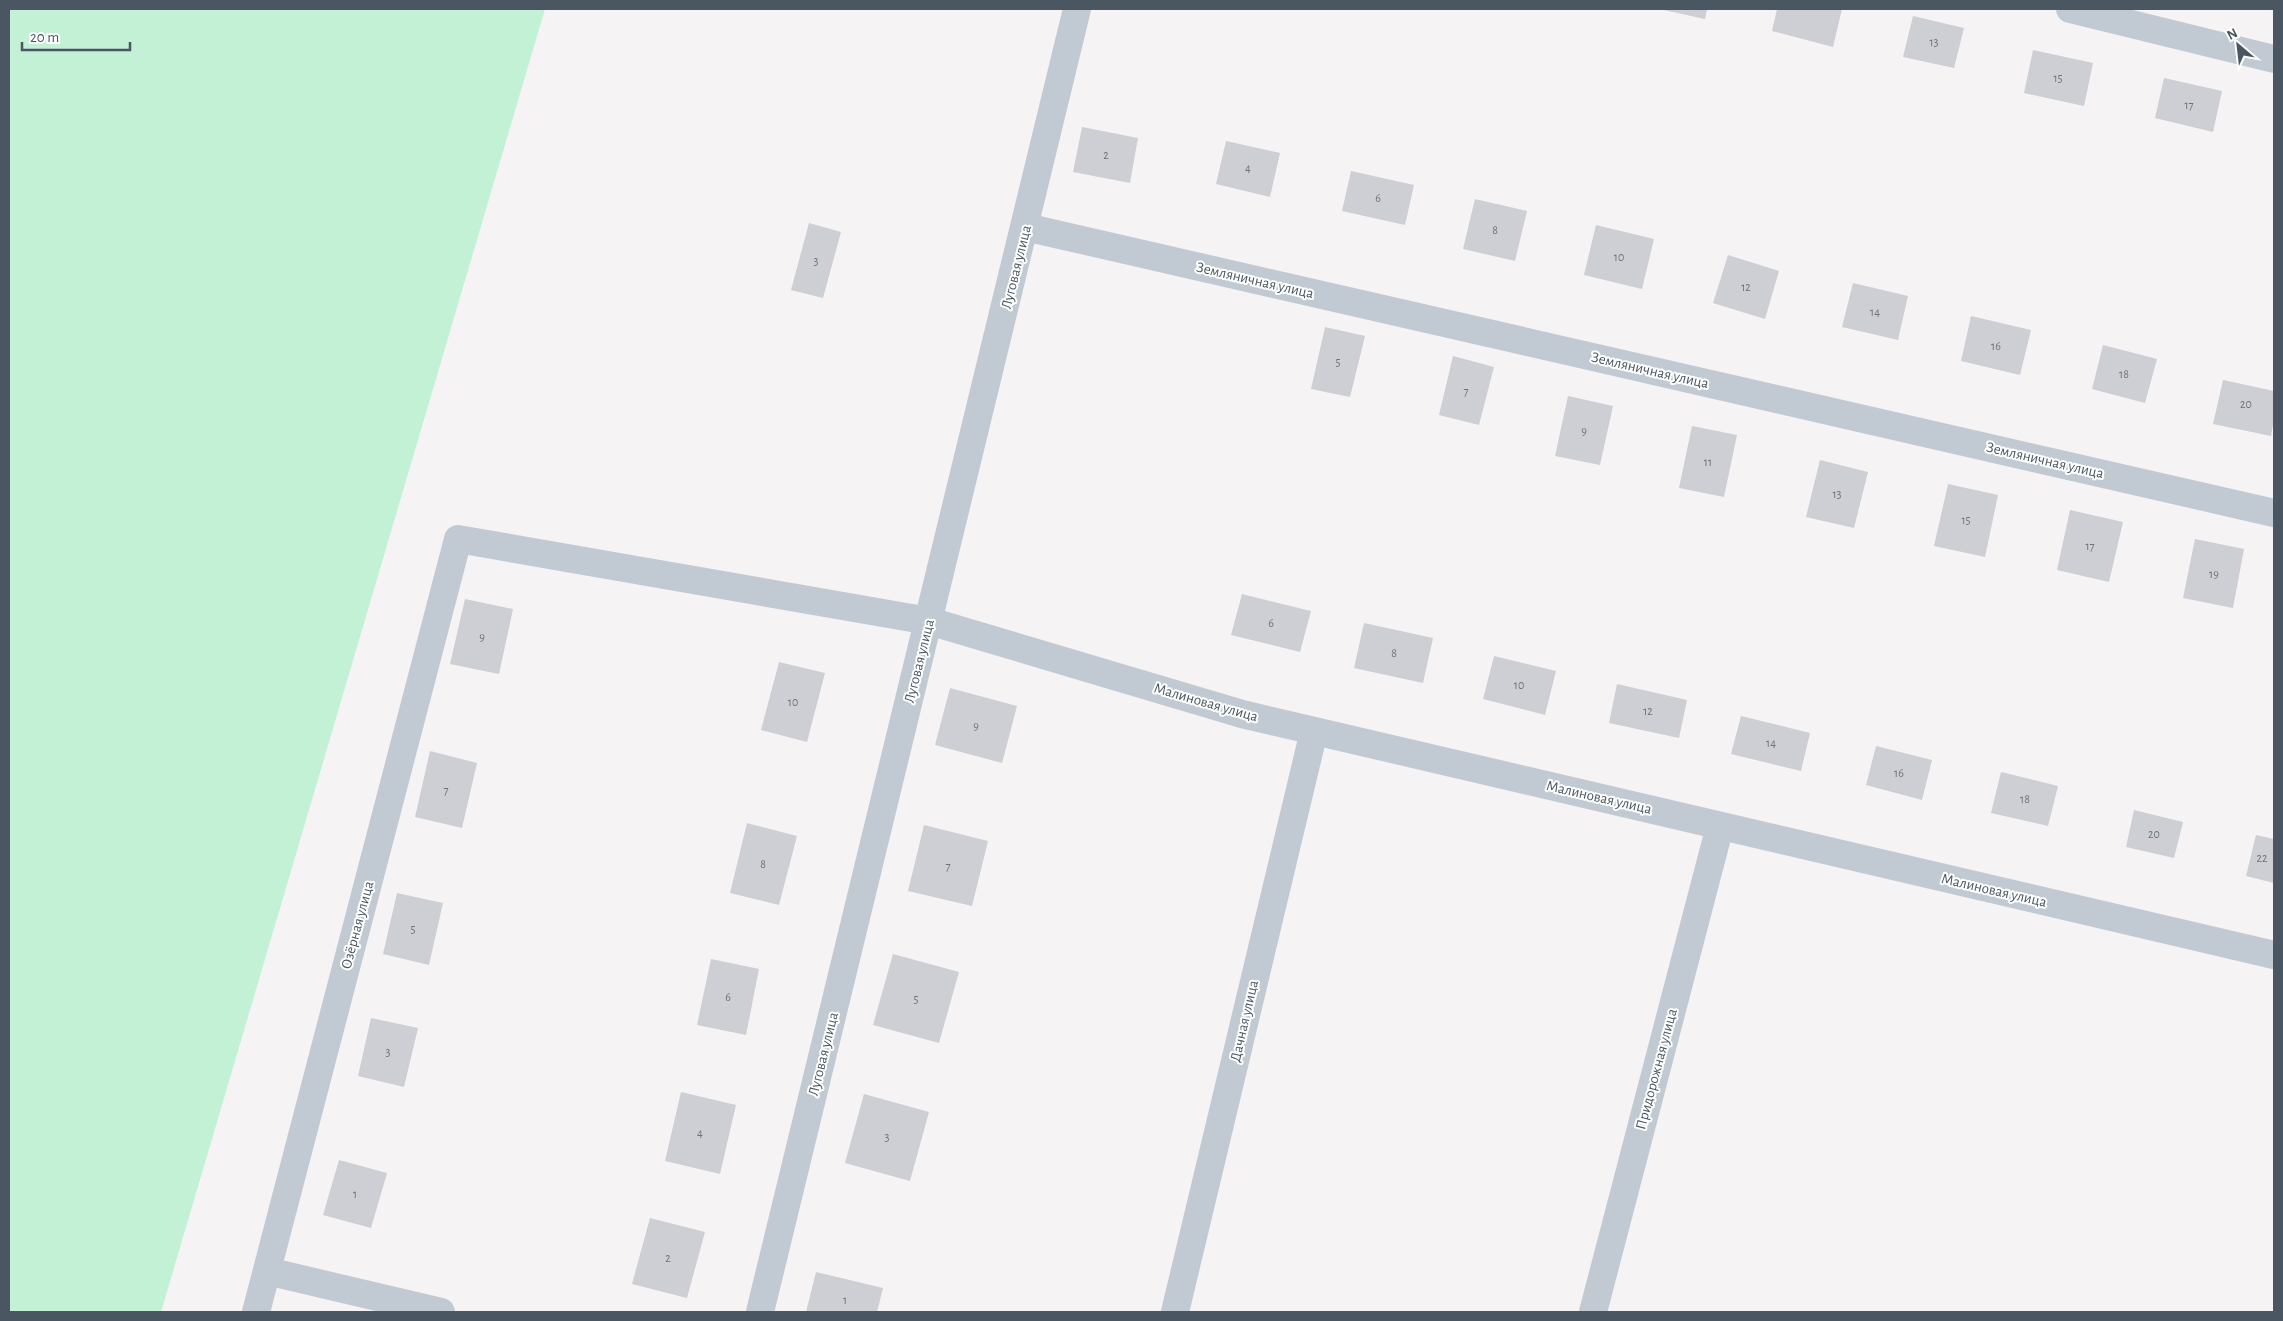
<svg xmlns="http://www.w3.org/2000/svg" width="2283" height="1321" font-family="'Alegreya Sans',sans-serif">
	<style>
		.green { fill: #c3f1d5 }
		.building { fill: #cdcfd5 }
		.lines { fill: none; stroke-linecap: round; stroke-linejoin: round }
		.minor { stroke: #c1cad2; stroke-width: 28 }
		.labels { text-anchor: middle; stroke-width: 4; stroke-linejoin: round; paint-order: stroke }
		.number-label { font-size: 12px; fill: #6b747e }
		.street-label { font-size: 15px; fill: #4a5661; stroke: #fff }
	</style>
	<rect width="100%" height="100%" fill="#f5f3f3"/>
	<path class="green" d="M9 9H545L161 1312H9Z"/>
	<path class="building" d="M1659 9H1707L1705 19Z
		M1777 9H1842L1833 47 1772 31Z
		M1913 16 1964 28 1954 68 1903 57Z
		M2033 50 2093 63 2084 106 2024 93Z
		M2164 78 2222 91 2213 132 2155 118Z
		M1082 127 1138 138 1130 183 1073 172Z
		M1226 141 1280 153 1270 197 1216 184Z
		M1351 171 1414 185 1405 225 1342 211Z
		M1475 199 1527 211 1515 261 1463 249Z
		M809 223 841 232 823 298 791 290Z
		M1596 225 1654 239 1642 289 1584 275Z
		M1728 255 1779 271 1765 319 1713 303Z
		M1853 283 1908 296 1898 340 1842 327Z
		M1971 316 2031 330 2020 375 1961 361Z
		M1325 327 1365 336 1350 397 1311 389Z
		M2103 345 2157 359 2145 403 2092 389Z
		M1453 356 1494 367 1479 425 1439 415Z
		M2223 380 2274 391V418L2271 436 2213 424Z
		M1568 396 1613 406 1600 465 1555 456Z
		M1692 426 1737 435 1724 497 1679 488Z
		M1820 460 1868 472 1854 528 1806 517Z
		M1948 484 1998 495 1985 557 1934 546Z
		M2070 510 2123 522 2109 582 2057 570Z
		M2195 539 2244 549 2233 608 2183 598Z
		M1242 594 1311 611 1300 652 1231 635Z
		M465 599 513 609 499 674 450 664Z
		M1364 623 1433 638 1423 683 1354 668Z
		M1494 656 1556 671 1545 715 1483 699Z
		M779 662 825 673 807 742 761 730Z
		M1617 684 1687 700 1679 738 1609 723Z
		M950 688 1017 706 1002 763 935 745Z
		M1741 716 1810 733 1801 771 1731 754Z
		M1876 746 1932 760 1922 800 1866 785Z
		M430 751 477 763 462 828 415 817Z
		M2001 772 2058 786 2048 826 1991 813Z
		M2134 810 2183 822 2174 858 2126 847Z
		M747 823 797 836 779 905 730 893Z
		M924 825 988 841 972 906 908 891Z
		M2256 835 2274 839V883L2246 876Z
		M397 893 443 903 429 965 383 954Z
		M893 954 959 972 939 1043 873 1025Z
		M711 959 759 969 746 1035 697 1025Z
		M371 1018 418 1028 404 1087 358 1076Z
		M681 1092 736 1105 720 1174 665 1161Z
		M864 1094 929 1112 910 1181 845 1163Z
		M339 1160 387 1173 371 1228 323 1215Z
		M650 1218 705 1232 687 1298 632 1284Z
		M816 1272 883 1288 877 1312H806Z"/>
	<g class="lines">
		<path class="minor" d="M2070 9 2274 59
			M1025 227 2274 513
			M267 1271 441 1312
			M256 1312 458 539 929 621 1242 714 2274 955
			M760 1312 1077 9
			M1175 1312 1314 731
			M1593 1312 1720 826"/>
	</g>
	<g class="labels">
		<g class="number-label">
			<text x="1934" y="46">13</text>
			<text x="2058" y="82">15</text>
			<text x="2189" y="109">17</text>
			<text x="1106" y="159">2</text>
			<text x="1248" y="172">4</text>
			<text x="1378" y="202">6</text>
			<text x="1495" y="234">8</text>
			<text x="1619" y="261">10</text>
			<text x="816" y="265">3</text>
			<text x="1746" y="291">12</text>
			<text x="1875" y="316">14</text>
			<text x="1996" y="350">16</text>
			<text x="1338" y="366">5</text>
			<text x="2124" y="378">18</text>
			<text x="1466" y="395">7</text>
			<text x="2246" y="408">20</text>
			<text x="1584" y="435">9</text>
			<text x="1708" y="466">11</text>
			<text x="1837" y="498">13</text>
			<text x="1966" y="524">15</text>
			<text x="2090" y="550">17</text>
			<text x="2214" y="578">19</text>
			<text x="1271" y="627">6</text>
			<text x="482" y="641">9</text>
			<text x="1394" y="657">8</text>
			<text x="1519" y="689">10</text>
			<text x="793" y="706">10</text>
			<text x="1648" y="715">12</text>
			<text x="976" y="730">9</text>
			<text x="1771" y="747">14</text>
			<text x="1899" y="777">16</text>
			<text x="446" y="794">7</text>
			<text x="2025" y="803">18</text>
			<text x="2154" y="838">20</text>
			<text x="2262" y="862">22</text>
			<text x="763" y="868">8</text>
			<text x="948" y="870">7</text>
			<text x="413" y="933">5</text>
			<text x="728" y="1001">6</text>
			<text x="916" y="1003">5</text>
			<text x="388" y="1056">3</text>
			<text x="700" y="1137">4</text>
			<text x="887" y="1141">3</text>
			<text x="355" y="1198">1</text>
			<text x="668" y="1262">2</text>
			<text x="845" y="1304">1</text>
		</g>
		<g class="street-label">
			<text transform="translate(1016 267) rotate(-76)" y="5">Луговая улица</text>
			<text transform="translate(1255 280) rotate(13)" y="5">Земляничная улица</text>
			<text transform="translate(1650 370) rotate(13)" y="5">Земляничная улица</text>
			<text transform="translate(2045 460) rotate(13)" y="5">Земляничная улица</text>
			<text transform="translate(919 661) rotate(-76)" y="5">Луговая улица</text>
			<text transform="translate(1206 702) rotate(16)" y="5">Малиновая улица</text>
			<text transform="translate(1599 797) rotate(13)" y="5">Малиновая улица</text>
			<text transform="translate(1994 890) rotate(13)" y="5">Малиновая улица</text>
			<text transform="translate(357 925) rotate(-75)" y="5">Озёрная улица</text>
			<text transform="translate(1244 1021) rotate(-77)" y="5">Дачная улица</text>
			<text transform="translate(823 1054) rotate(-76)" y="5">Луговая улица</text>
			<text transform="translate(1656 1069) rotate(-75)" y="5">Придорожная улица</text>
		</g>
	</g>
	<rect width="2283" height="1321" fill="none" stroke="#4a5661" stroke-width="20"/>
	<g transform="translate(2238 45) rotate(332)" stroke="#ffffff" stroke-width="4" paint-order="stroke">
	<path d="M0-4L9 19L0 12L-9 19Z" fill="#4a5661"/>
	<text y="-8" font-size="14" font-weight="bold" text-anchor="middle" fill="#4a5661">N</text>
	</g>
	<path d="M22 42v8h108v-8" fill="none" stroke="#4a5661" stroke-width="2.5"/>
	<text x="30" y="42" font-size="15" fill="#4a5661" stroke="#ffffff" stroke-width="4" paint-order="stroke">20 m</text>
</svg>
